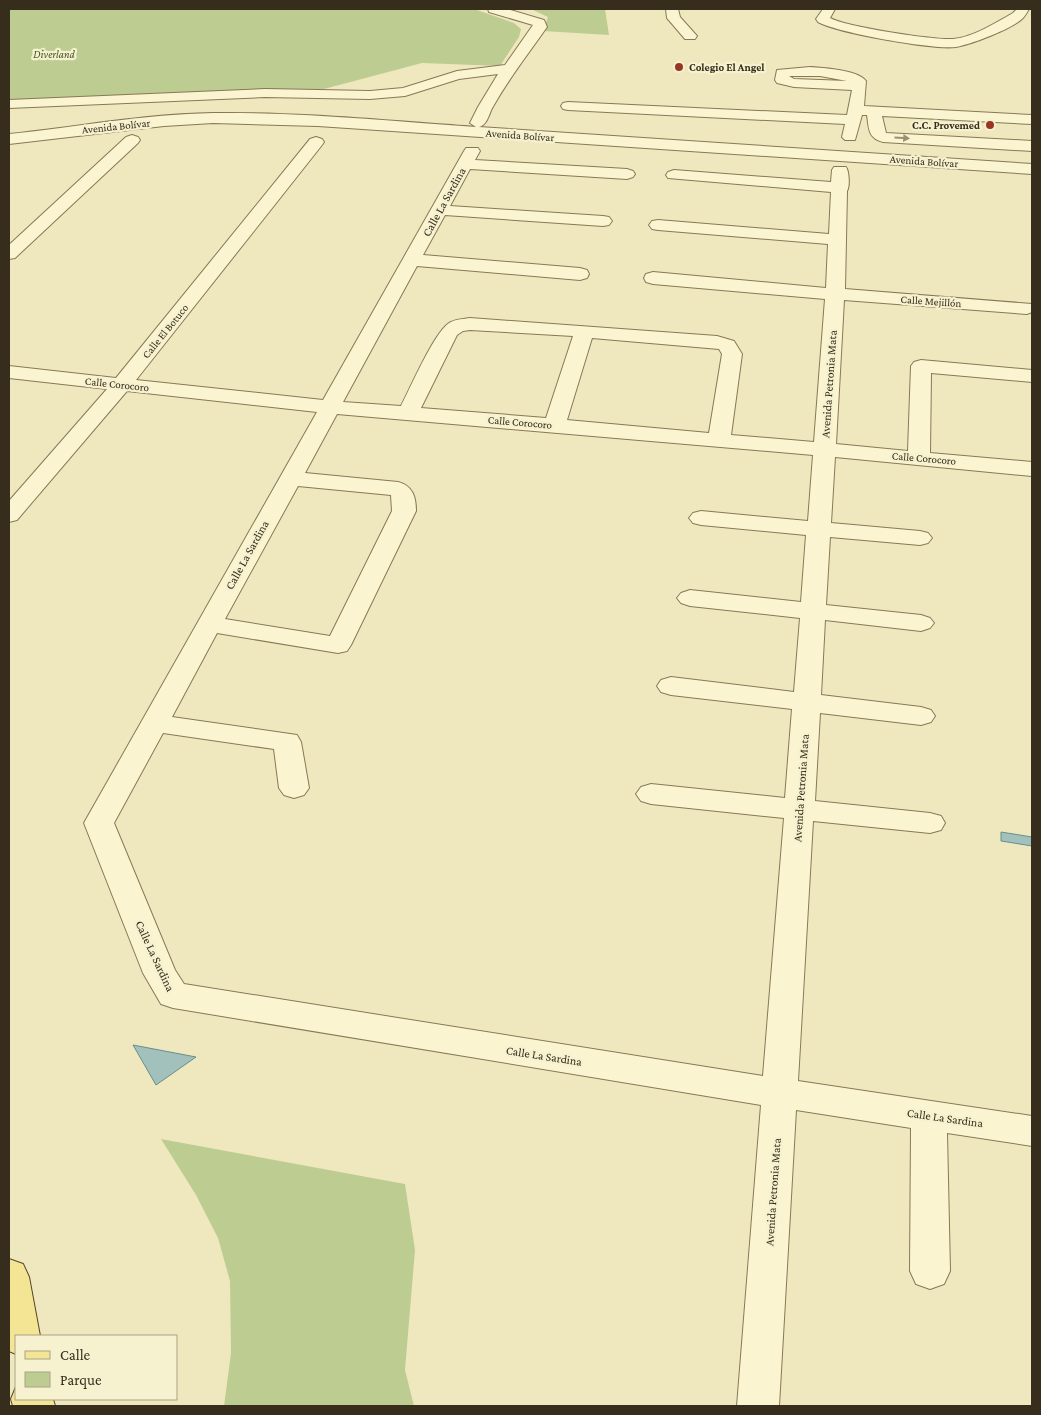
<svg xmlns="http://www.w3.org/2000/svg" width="1041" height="1415" font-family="'Crimson Pro',serif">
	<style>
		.green { fill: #bdcd92 }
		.water { fill: #a2c0bc; stroke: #698e8b }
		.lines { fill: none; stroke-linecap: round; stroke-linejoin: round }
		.minor-casing { stroke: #887856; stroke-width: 2 }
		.major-casing { stroke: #55452b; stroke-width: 2 }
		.minor { fill: #faf4d1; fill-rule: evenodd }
		.major { fill: #f4e594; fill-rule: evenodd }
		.oneway { fill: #989076 }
		.poi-dot { fill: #983625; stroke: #f6f1ce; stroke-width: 2 }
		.labels { text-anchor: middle; stroke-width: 4.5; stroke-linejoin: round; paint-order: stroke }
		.far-park-label { font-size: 11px; font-style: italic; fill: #3f5421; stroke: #f6f1ce }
		.far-poi-label { font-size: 11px; font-weight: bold; fill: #372d1c; stroke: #f6f1ce; text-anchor: start }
		.far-street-label { font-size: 11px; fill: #372d1c; stroke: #f6f1ce }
		.street-label { font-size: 12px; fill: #372d1c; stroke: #f6f1ce }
	</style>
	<rect width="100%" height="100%" fill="#efe8be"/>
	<path class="green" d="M9 9H474L514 23 521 29 519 37 500 66 422 63 324 89 166 93 9 102Z
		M531 9H605L609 35 543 31 548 17Z
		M161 1139 405 1184 415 1250 405 1370 414 1406H224L231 1353 230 1281 218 1238 196 1195Z"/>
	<path class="water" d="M1001 832 1032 837V846L1001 841Z
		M133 1045 196 1057 156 1085Z"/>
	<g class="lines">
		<g class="minor-casing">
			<path id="minor" d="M488 9H507L544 20 547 27C529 53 509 78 494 105 489 112 488 125 479 127L1032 164V174L318 126 213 123 164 126 9 144V134C77 127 145 114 213 113 301 112 389 121 476 127L470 123 478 107 498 74 459 79 405 96 370 99 265 97 9 108V100L265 89 370 91 403 88 457 71 505 65 533 25 489 12Z
				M666 9H678L680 17 697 36 695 39H685L667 18Z
				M823 9H835L830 18C847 27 932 40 953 39 974 37 995 23 1013 13L1017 9H1029C1027 12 1025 16 1023 18 1012 29 972 44 956 47 934 50 838 33 818 22L816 19Z
				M810 67C824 68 858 70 866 81L864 106 1032 115V124L882 116 886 133 1032 141V151L883 142C868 138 869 129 867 115H862L855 140H845L842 137 845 124 568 110 563 109 561 106 563 103 568 102 847 115 852 90 794 87 777 83 775 80 777 70ZM789 76H820L847 81 794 79Z
				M132 135 138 137 140 140 138 143 15 258 9 259V245L126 137Z
				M316 137 322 139 324 142 322 145 136 380 323 400 464 151 466 148H478L480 151 475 160 627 169 633 171 635 174 633 177 627 179 470 169 450 206 603 216 609 217 612 221 609 225 603 226 445 215 423 255 580 268 587 270 589 274 587 278 580 280 417 266 343 402 401 406C410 389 436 328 451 322 456 319 464 319 470 318L717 336 734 341 742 354 731 435 814 442 825 299 653 284 646 282 644 278 646 274 653 272 826 288 828 244 658 230 652 229 649 225 652 221 658 220 829 234 831 192 668 178 666 175 668 172 674 170 831 182 832 170 834 167H846C849 171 850 186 847 191L845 289 1032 304V312L1027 314 844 300 836 444 908 451 911 366 914 362 921 360 1032 370V382L931 373 930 453 1032 462V476L835 457 831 523 920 531 928 533 932 538 928 543 920 545 830 537 826 605 921 615 930 618 934 623 930 628 921 631 825 620 821 695 921 707 931 710 935 716 931 722 921 725 820 713 815 801 930 813 941 816 945 823 941 830 930 833 813 821 798 1081 1032 1116V1146L947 1133 950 1271 944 1284 930 1289 916 1284 910 1271 911 1128 796 1110 779 1406H737L761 1105 173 1008 161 1004 143 973 84 823 317 412 127 391 17 520 9 522V501L107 389 9 378V366L116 378 310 139ZM470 330 573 336 546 418 421 408 457 335 463 331ZM592 338 719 349 722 354 709 433 567 420ZM337 414 813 455 808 521 701 511 693 513 689 518 693 523 701 525 806 535 801 602 690 590 681 593 677 598 681 603 690 606 800 618 794 692 671 677 661 680 657 686 661 692 671 695 792 709 785 798 651 784 641 787 636 794 641 801 651 804 784 818 763 1076 184 984 175 970 114 823 163 733 274 749 279 788 284 795 294 798 304 795 309 788 301 742 297 735 172 717 217 633 338 653 347 651 351 645 416 511C416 497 413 486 398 482L305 473ZM298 486 391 495 392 511 330 636 225 619Z"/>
		</g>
		<g class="major-casing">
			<path id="major" d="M9 1259 23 1264 29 1277 40 1336H16V1354L9 1351Z
				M16 1387V1399H53L55 1406H13L11 1399Z"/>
		</g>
		<use href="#minor" class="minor"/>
		<use href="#major" class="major"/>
	</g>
	<defs><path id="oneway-solid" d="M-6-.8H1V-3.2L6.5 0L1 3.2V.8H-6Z" transform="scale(1.25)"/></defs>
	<use class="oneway" href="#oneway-solid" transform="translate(902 138) rotate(4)"/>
	<g class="poi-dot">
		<circle cx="679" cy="67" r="5"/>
		<circle cx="990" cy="125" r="5"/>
	</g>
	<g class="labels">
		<g class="far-park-label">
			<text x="54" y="58">Diverland</text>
		</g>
		<g class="far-poi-label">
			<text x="689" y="71">Colegio El Angel</text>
			<text x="980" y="129" text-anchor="end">C.C. Provemed</text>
		</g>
		<g class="far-street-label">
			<text transform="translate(116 126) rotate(-6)" y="4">Avenida Bolívar</text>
			<text transform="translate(520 135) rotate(4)" y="4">Avenida Bolívar</text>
			<text transform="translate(924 161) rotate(4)" y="4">Avenida Bolívar</text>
			<text transform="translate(931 301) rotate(4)" y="4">Calle Mejillón</text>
			<text transform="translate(165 331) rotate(-51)" y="4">Calle El Botuco</text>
			<text transform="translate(117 384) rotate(6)" y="4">Calle Corocoro</text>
			<text transform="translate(520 422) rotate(5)" y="4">Calle Corocoro</text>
			<text transform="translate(924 458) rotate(5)" y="4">Calle Corocoro</text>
		</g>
		<g class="street-label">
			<text transform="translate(444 202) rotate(-61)" y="4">Calle La Sardina</text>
			<text transform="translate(829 384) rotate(-86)" y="4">Avenida Petronia Mata</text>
			<text transform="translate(247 555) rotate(-61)" y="4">Calle La Sardina</text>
			<text transform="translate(801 788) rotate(-86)" y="4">Avenida Petronia Mata</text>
			<text transform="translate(155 956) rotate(65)" y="4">Calle La Sardina</text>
			<text transform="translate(544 1056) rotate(9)" y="4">Calle La Sardina</text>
			<text transform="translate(945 1118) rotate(8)" y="4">Calle La Sardina</text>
			<text transform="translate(773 1192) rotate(-86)" y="4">Avenida Petronia Mata</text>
		</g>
	</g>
	<rect width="1041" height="1415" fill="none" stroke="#372d1c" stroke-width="20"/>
	<rect x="15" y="1335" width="162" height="65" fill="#f6f1ce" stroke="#aaa387"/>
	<rect x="25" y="1351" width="25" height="8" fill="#f4e594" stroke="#aaa387"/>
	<text x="60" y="1360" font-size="15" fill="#372d1c">Calle</text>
	<rect x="25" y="1372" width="25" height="15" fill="#bdcd92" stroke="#aaa387"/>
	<text x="60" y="1385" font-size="15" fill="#372d1c">Parque</text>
</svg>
